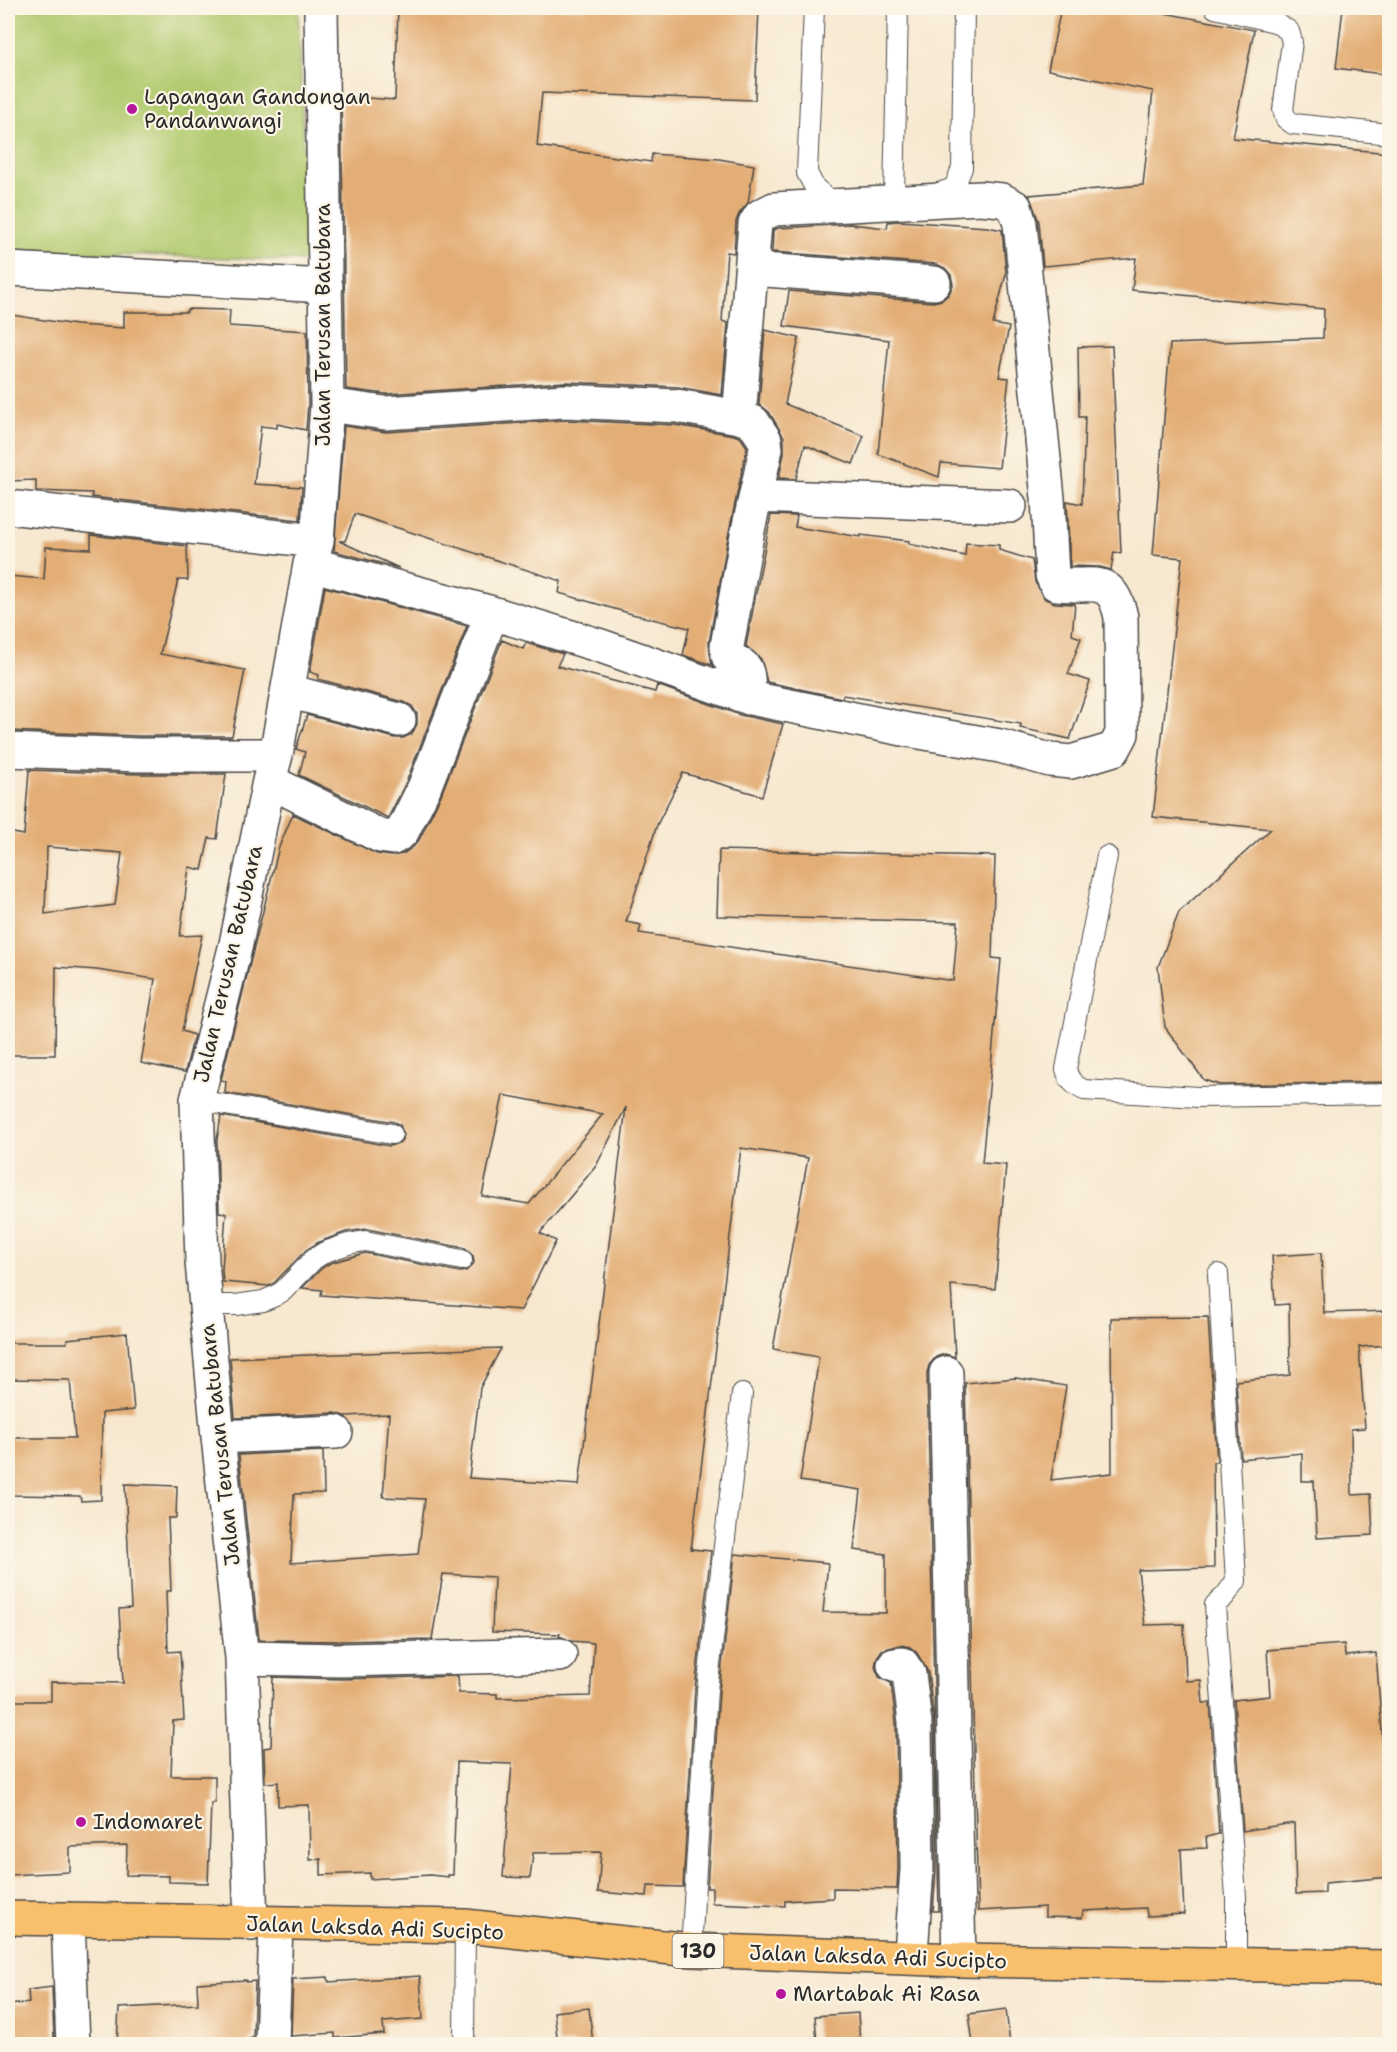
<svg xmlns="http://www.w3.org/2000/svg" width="1397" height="2052" font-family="'Shantell Sans',sans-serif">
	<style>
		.green { fill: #b2cb70; stroke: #6e7b4e; stroke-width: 1.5 }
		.building { fill: #e3ae76; fill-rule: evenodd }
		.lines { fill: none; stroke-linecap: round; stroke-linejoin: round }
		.service-casing { stroke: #4a4744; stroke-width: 22 }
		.minor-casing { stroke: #4a4744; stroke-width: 36 }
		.primary-casing { stroke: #4a4744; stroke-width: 36 }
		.service { stroke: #fff; stroke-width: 20 }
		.minor { stroke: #fff; stroke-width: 33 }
		.primary { stroke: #f8bf6c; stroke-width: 33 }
		.poi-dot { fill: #b5179e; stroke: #fcf5e5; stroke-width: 2 }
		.labels { text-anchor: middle; stroke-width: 4.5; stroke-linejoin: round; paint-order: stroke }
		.shield { fill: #fcf5e5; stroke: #6a6863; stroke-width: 1.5 }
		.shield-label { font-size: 20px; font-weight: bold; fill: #2b2b2b }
		.poi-label { font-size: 21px; fill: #2b2b2b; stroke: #fcf5e5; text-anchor: start }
		.street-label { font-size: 21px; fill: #2b2b2b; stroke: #fcf5e5 }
	</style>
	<rect width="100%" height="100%" fill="#fcf5e5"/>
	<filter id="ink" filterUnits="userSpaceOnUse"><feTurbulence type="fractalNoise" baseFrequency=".0167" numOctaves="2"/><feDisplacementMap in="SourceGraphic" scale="12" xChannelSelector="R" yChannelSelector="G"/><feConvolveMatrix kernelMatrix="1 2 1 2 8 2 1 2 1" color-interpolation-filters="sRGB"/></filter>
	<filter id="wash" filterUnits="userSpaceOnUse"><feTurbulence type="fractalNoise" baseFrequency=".008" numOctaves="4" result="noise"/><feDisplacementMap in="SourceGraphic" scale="24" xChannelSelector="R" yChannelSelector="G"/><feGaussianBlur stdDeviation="1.35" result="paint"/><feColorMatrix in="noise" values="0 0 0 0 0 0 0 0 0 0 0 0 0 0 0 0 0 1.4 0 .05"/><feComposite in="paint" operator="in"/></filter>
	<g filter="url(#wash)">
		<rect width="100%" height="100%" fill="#f7e8d0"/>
		<path class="green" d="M8 8H298L308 261 8 250Z"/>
		<g id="blocks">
			<path class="building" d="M398 8H759L755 100 542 93 537 146 651 162 652 154 719 159 754 165 748 203 739 214 736 222 734 253 727 252 722 321 728 323 722 395 678 387 565 382 386 394 346 389 341 96 395 100Z
				M1061 8H1138L1254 30 1233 138 1389 153V1082L1220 1085 1204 1080 1165 1027 1158 967 1179 912 1271 829 1153 817 1182 558 1153 555 1170 344 1323 338 1324 309 1132 290 1136 258 1043 266 1039 222 1029 195 1143 185 1153 91 1048 70Z
				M1343 8H1389V75L1336 68Z
				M899 221 987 227 1002 230 1006 274 993 324 1009 327 999 377 1009 378 999 468 941 463 939 477 878 454 889 340 784 326 789 291 933 302 942 300 949 294 953 285 951 275 945 268 936 264 772 252 773 230 779 228 850 224 887 228 888 222Z
				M187 309 230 310 229 326 307 331 308 404 306 430 277 424V428L261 426 254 484 302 487 300 520 92 497V493L36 491V480L8 481V341L12 315 76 325 124 328V312H187Z
				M765 330 799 338 785 404 864 436 853 464 805 445 796 479 779 478 784 453V437L769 412 759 404Z
				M1112 346 1121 553 1114 552 1111 570 1100 567 1070 566 1067 501 1082 504 1085 417H1079L1078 347Z
				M564 420 675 425 734 435 741 438 747 447 729 532 709 643 712 665 683 655 689 628 632 614 559 593 561 581 355 514 345 541H339L399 568 334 551 344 426 386 432Z
				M771 515 797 516 795 527 861 537V535L909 541V544L965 556 966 543 999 545V550L1032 560 1035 582 1045 599 1055 603 1075 604 1072 635 1081 638 1068 674 1090 681 1070 739 1020 728 1021 724 843 695 842 698 767 682 761 659 746 646Z
				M91 535 187 546 188 580H178L160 654 245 670 232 736H138L8 731V576L44 579 46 547 91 549Z
				M325 587 467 626 407 780 388 818 299 775 305 752 296 749 307 715 395 738H403L412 734 417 724V714L412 706 404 702 318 679 319 675 310 672Z
				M502 640 523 649 526 643 563 654 557 666 655 692 657 685 740 715 783 724 762 796 683 773 657 825 626 922 641 925 639 933 953 981 958 922 717 916 719 850 995 856 992 958 1001 959 982 1163 1006 1165 995 1289 951 1285 955 1357 945 1354 936 1357 929 1365 927 1373 939 1911H933L936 1869 934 1722 928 1672 917 1653 910 1647 900 1645 882 1650 877 1657 875 1667 879 1677 891 1683 896 1723 898 1868 897 1889 833 1888V1898L785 1901V1906L712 1903V1888H707L719 1691 735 1554 828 1563 823 1612 886 1613V1554L854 1550 861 1490 800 1481 819 1357 773 1349 808 1158 741 1148 691 1549 711 1551 695 1689 683 1887 648 1886 647 1896 598 1892 601 1852 533 1853 530 1878 503 1877 512 1764 457 1762 453 1875H448V1877L430 1875 370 1879V1873L321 1875V1859L310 1860 309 1805 278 1806V1782L265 1783 264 1748 271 1747 273 1677 341 1679 458 1676 459 1693 497 1694V1698L590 1696 594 1643 571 1641 559 1636 560 1634 492 1632 494 1577 443 1574 432 1639 341 1641 259 1640 239 1455 323 1451 324 1493 294 1494 291 1563 418 1554 425 1499 383 1497 389 1414 345 1416 335 1413 235 1418 230 1358 501 1348 480 1388 469 1478 579 1485 626 1107 596 1166 540 1233 556 1241 521 1310 321 1295 322 1290 302 1288 322 1268 330 1263 365 1253 460 1272 466 1271 474 1263 473 1256 464 1248 367 1229 346 1232 319 1242 306 1250 275 1282 269 1286 223 1282 222 1270 226 1213 219 1212 217 1140 221 1116 390 1146 401 1142 404 1135 400 1125 394 1122 225 1093 226 1081 221 1080 279 847 293 814 377 854 391 856 403 854 413 847 419 840 441 795ZM503 1095 603 1114 529 1204 482 1196Z
				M29 770 138 774H226L217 839 209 838 202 870 189 867 180 936 202 935 182 1031 194 1035 185 1072 141 1063 155 979 97 970 56 967 55 1055H9L8 832 24 835ZM47 847 122 853 115 905 45 914Z
				M1321 1253 1324 1313 1389 1311V1345L1359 1347 1365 1428 1351 1429 1352 1495 1371 1494 1373 1535 1317 1538 1314 1481H1302V1453L1241 1459 1236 1381 1290 1375 1289 1304 1275 1305 1272 1256Z
				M1208 1317 1217 1462H1213L1214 1568 1138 1570 1145 1625 1184 1624 1186 1681 1201 1680 1203 1703H1210L1219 1834 1206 1837 1207 1848 1181 1849 1184 1914 1147 1916 1146 1908 1083 1911 1082 1918 1045 1917V1907L978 1911 965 1383 1016 1378 1066 1386 1051 1480 1112 1473 1111 1318Z
				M127 1333 134 1410 102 1413 101 1500 81 1501 80 1496 8 1495V1438H75L70 1380 8 1379V1343H67V1339Z
				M125 1484 177 1486 176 1518H168L171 1591H166L168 1652 180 1651 184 1720 173 1721 171 1776H215V1803H211L208 1883 169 1882V1876L126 1875 127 1845 70 1847V1872L8 1875V1701H51V1682L123 1683 119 1609 131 1608Z
				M1344 1644 1345 1656 1376 1653 1389 1826V1877L1325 1883V1893L1296 1894 1294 1823 1243 1831 1234 1700 1270 1696 1267 1650Z
				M420 1976 423 2019 383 2022 384 2034 335 2038V2033L291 2036 293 1979 328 1977 329 1982Z
				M246 1980V1982L255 1981 253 2038 249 2039V2043L117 2044 119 2008 198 2004 197 1983Z
				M52 1987 54 2039 8 2044V2005L29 2003 28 1990Z
				M589 2008 593 2044H558L554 2012Z
				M1006 2009 1010 2044H973L969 2014Z
				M858 2013 860 2044H817L815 2016Z"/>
		</g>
	</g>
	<g filter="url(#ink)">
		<use href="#blocks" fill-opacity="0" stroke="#4a4744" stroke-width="1.5"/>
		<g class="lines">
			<g class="service-casing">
				<path id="service" d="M814 8 807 173 815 188 828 199H841
					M1215 8 1275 22 1289 31 1292 42 1283 110 1286 119 1293 124 1390 134
					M936 194 954 188 962 168 964 8
					M894 199 898 8
					M1107 856 1066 1069C1069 1081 1074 1085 1084 1090L1198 1097 1390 1094
					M197 1100 392 1134
					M1218 1274 1236 1581 1225 1596 1215 1605 1236 1897V1964
					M206 1305H236L263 1301 275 1296 283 1291 314 1259 325 1252 348 1244 365 1241 462 1260
					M691 1950 707 1690 742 1394
					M464 2044 465 1926"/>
			</g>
			<g class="minor-casing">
				<path id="minor" d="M8 269 326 286
					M752 269 934 283
					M327 405 385 413 564 401 677 406 739 417 753 422 765 440 766 449 747 535 727 646C727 666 734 657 744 667 750 673 748 690 749 698
					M756 496 1010 506
					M8 507 317 541
					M310 564 492 613 601 646 746 697 908 730 1000 746 1050 760 1071 762 1114 749 1122 734 1121 617C1111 572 1092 589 1056 584L1052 575 1048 498 1020 224 1015 207 1002 200 980 198 774 209 760 216 755 224 739 417
					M288 691 399 720
					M8 750 138 755H276
					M269 781 380 836 393 838 402 832 424 788 492 613
					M946 1373 959 1960
					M218 1437 336 1432
					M242 1658 341 1660 560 1655
					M894 1665 902 1664 909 1674 915 1722 917 1869 911 1953
					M68 1920 73 2044
					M251 1924 242 1658 218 1437 202 1262 197 1100 236 944 269 781 276 755 310 564 317 541 327 405 321 8
					M272 2044 276 1924"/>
			</g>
			<g class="primary-casing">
				<path id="primary" d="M8 1918 465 1926 691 1950 959 1960 1390 1967"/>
			</g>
			<use href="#service" class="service"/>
			<use href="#minor" class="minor"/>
			<use href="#primary" class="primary"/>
		</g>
	</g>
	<g class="poi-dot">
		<circle cx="132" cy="109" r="6"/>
		<circle cx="81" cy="1822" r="6"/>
		<circle cx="781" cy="1994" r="6"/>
	</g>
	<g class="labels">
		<rect class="shield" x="672.5" y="1934" width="51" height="34" rx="4.5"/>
		<g class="shield-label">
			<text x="698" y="1958">130</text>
		</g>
		<g class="poi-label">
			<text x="144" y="104">Lapangan Gandongan<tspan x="144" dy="24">Pandanwangi</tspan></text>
			<text x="93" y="1829">Indomaret</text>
			<text x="793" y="2001">Martabak Ai Rasa</text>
		</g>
		<g class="street-label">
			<text transform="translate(323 325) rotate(-90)" y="7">Jalan Terusan Batubara</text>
			<text transform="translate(228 964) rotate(-77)" y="7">Jalan Terusan Batubara</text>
			<text transform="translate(220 1445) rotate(-96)" y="7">Jalan Terusan Batubara</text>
			<text transform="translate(375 1928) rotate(2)" y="7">Jalan Laksda Adi Sucipto</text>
			<text transform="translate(878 1957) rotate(2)" y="7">Jalan Laksda Adi Sucipto</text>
		</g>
	</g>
	<rect width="1397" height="2052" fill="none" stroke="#fcf5e5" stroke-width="30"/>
</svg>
